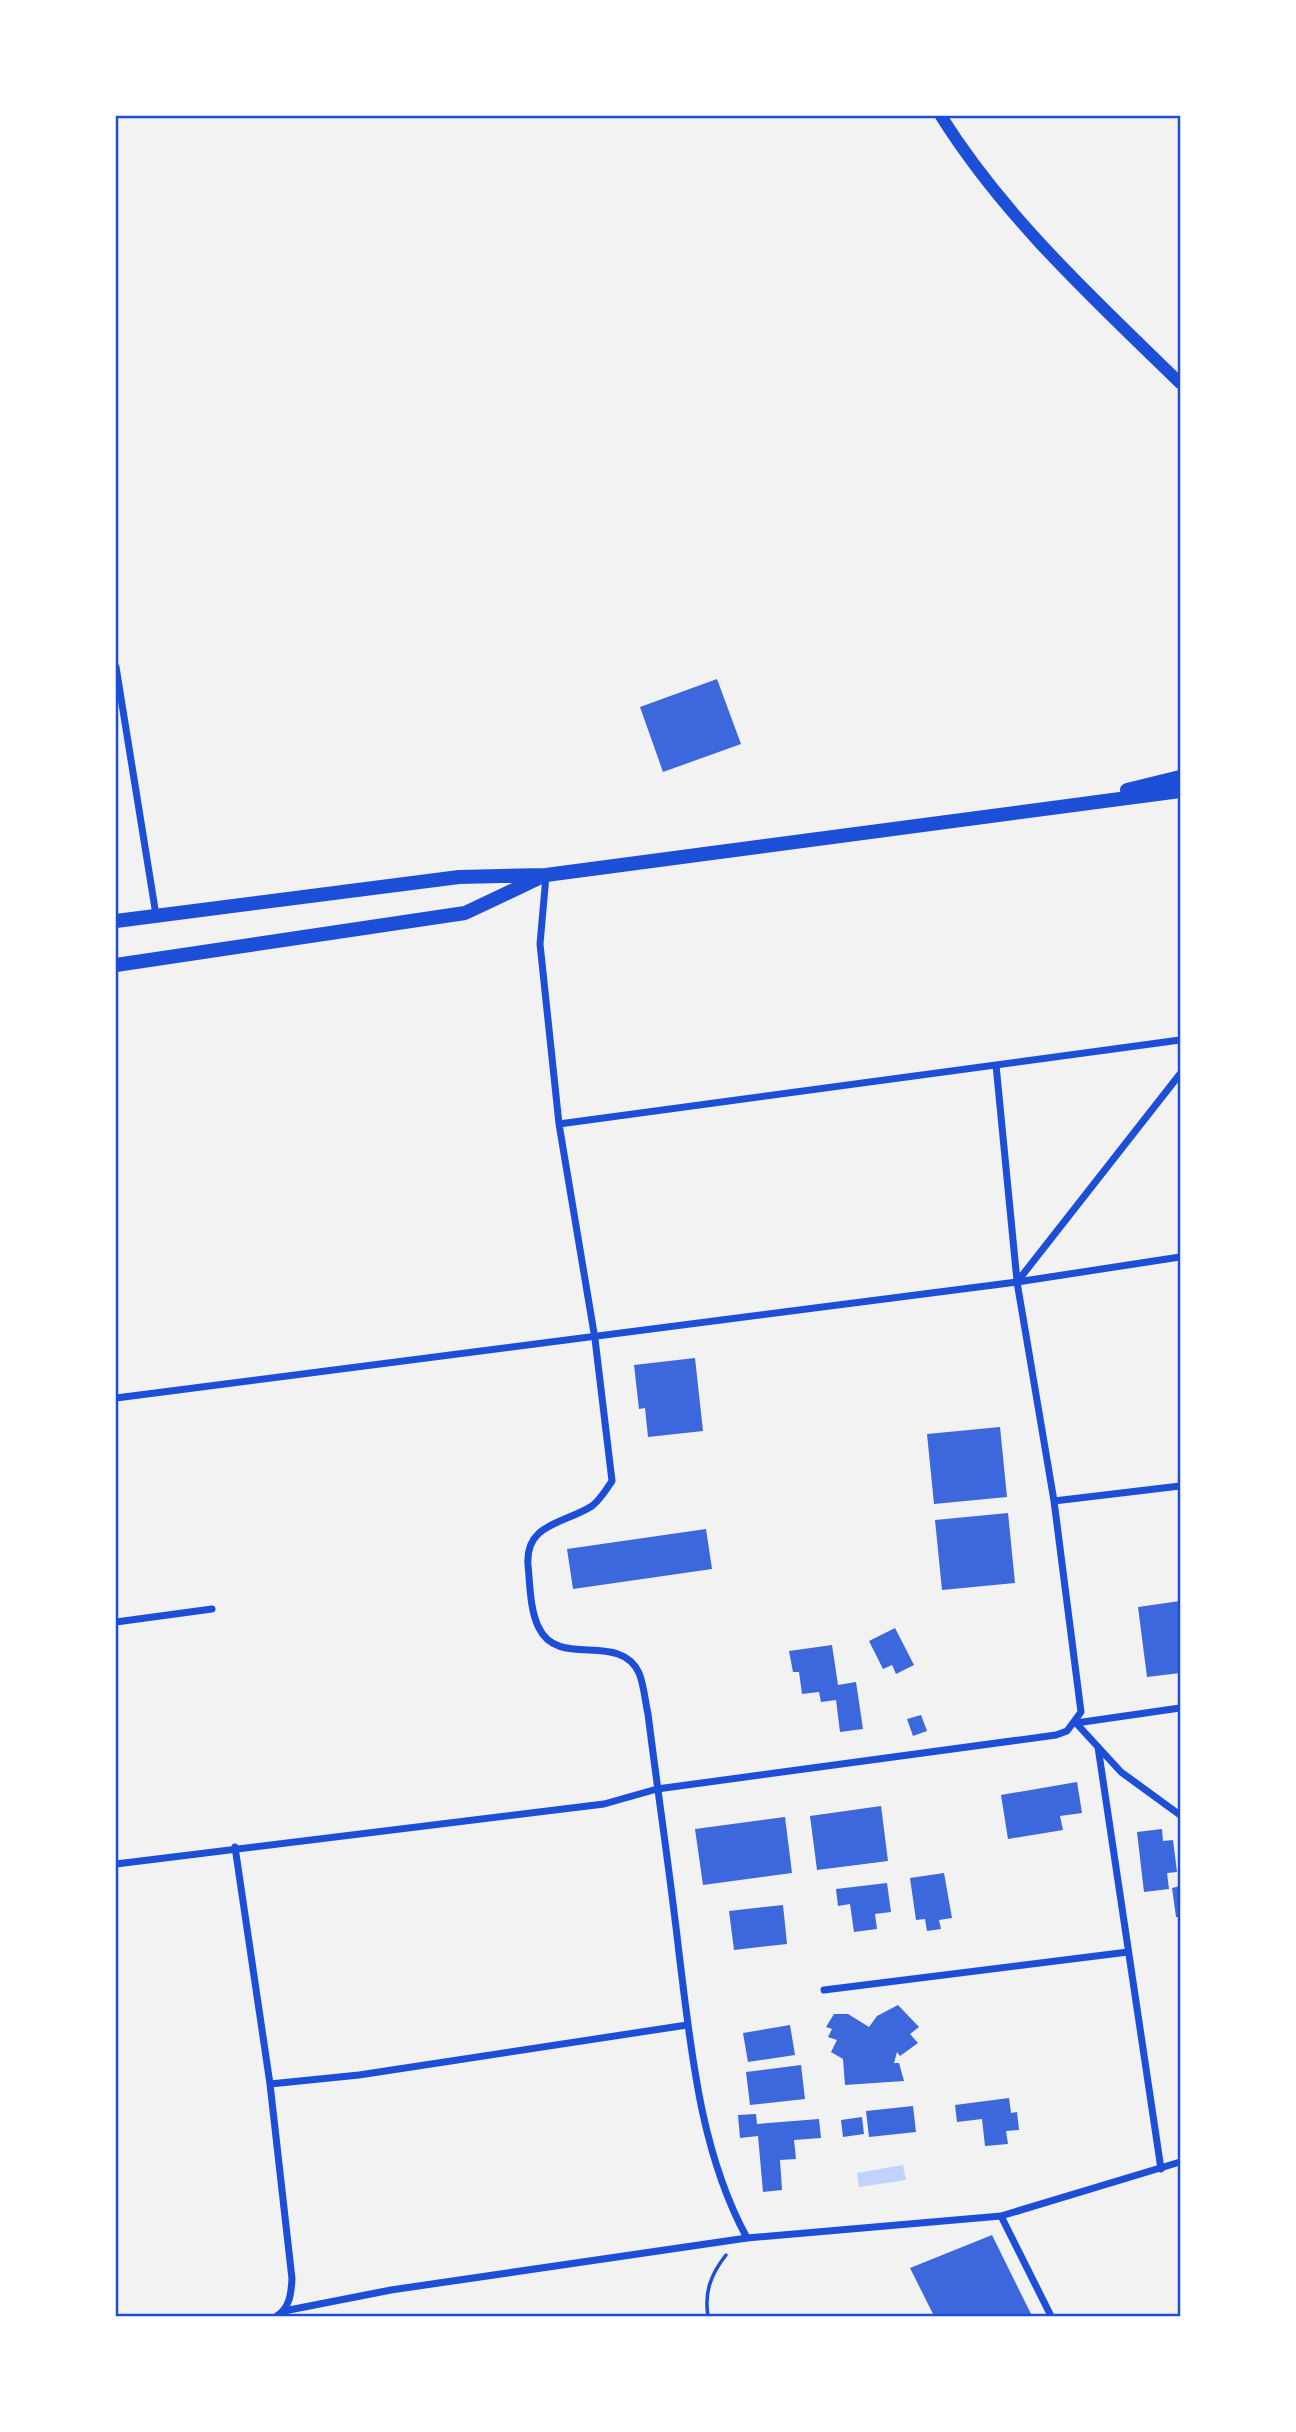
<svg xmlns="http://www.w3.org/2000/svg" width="1296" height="2432" font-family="Roboto,sans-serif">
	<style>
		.water { fill: #bfd3fe }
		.building { fill: #3d67dc }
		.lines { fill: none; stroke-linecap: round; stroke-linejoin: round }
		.path { stroke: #1d4ed8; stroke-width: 3.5 }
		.minor { stroke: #1d4ed8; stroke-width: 7 }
		.tertiary { stroke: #1d4ed8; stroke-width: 12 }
		.secondary { stroke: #1d4ed8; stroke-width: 14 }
		.neatline { fill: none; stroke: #1d4ed8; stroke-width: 2.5 }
	</style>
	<rect width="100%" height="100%" fill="#f2f2f2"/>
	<path class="water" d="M903 2165 906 2180 859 2187 857 2173Z"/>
	<path class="building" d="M717 679 741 744 663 772 640 707Z
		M695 1358 703 1431 648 1437 645 1408 639 1409 634 1365Z
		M1000 1427 1007 1497 934 1504 927 1434Z
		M1008 1513 1015 1583 942 1590 935 1520Z
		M706 1529 712 1569 573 1589 567 1549Z
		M1180 1601V1673L1147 1677 1138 1607Z
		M895 1628 914 1665 896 1674 892 1665 883 1669 869 1641Z
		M832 1645 838 1685 856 1682 863 1729 840 1732 836 1700 821 1702 819 1692 802 1694 799 1672H793L789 1651Z
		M921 1715 927 1731 913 1736 907 1719Z
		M1077 1782 1082 1813 1060 1816 1063 1830 1008 1839 1001 1795Z
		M881 1806 888 1861 817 1870 810 1816Z
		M785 1817 792 1873 703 1885 695 1829Z
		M1162 1829 1163 1841 1173 1840 1177 1872 1167 1873 1169 1889 1144 1892 1137 1832Z
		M944 1873 952 1918 939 1920 941 1929 927 1931 925 1919 916 1920 910 1878Z
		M887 1883 891 1912 875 1914 877 1929 854 1932 850 1904 838 1906 836 1889Z
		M1180 1886V1917H1176L1172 1888Z
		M783 1905 787 1944 734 1950 729 1911Z
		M898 2005 919 2027 910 2034 918 2043 900 2056 897 2052 894 2063H899L904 2081 845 2085 843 2059 831 2052 837 2040 828 2037 832 2029 826 2027 834 2014H848L869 2027 877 2016Z
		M790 2025 795 2055 748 2062 743 2033Z
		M801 2065 805 2099 750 2105 746 2072Z
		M1009 2098 1011 2113 1017 2112 1019 2130 1006 2131 1008 2144 985 2146 982 2119 957 2122 955 2105Z
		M913 2106 916 2132 869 2137 866 2111Z
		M756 2114 757 2124 819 2119 821 2138 794 2140 796 2159 780 2160 782 2190 763 2192 758 2136 740 2138 738 2115Z
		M862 2117 864 2134 843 2137 841 2120Z
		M992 2235 1032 2316H934L910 2268Z"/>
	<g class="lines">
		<path class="path" d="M708 2316C704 2292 711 2274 726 2255"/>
		<path class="minor" d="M116 667 156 915
			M546 876 540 944 559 1124 595 1339 612 1481C606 1490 600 1500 592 1506 564 1524 525 1523 528 1565 530 1585 530 1611 539 1628 558 1669 620 1631 639 1673 644 1685 645 1701 648 1714 658 1794 670 1873 679 1953 691 2049 700 2152 747 2238
			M996 1065 1017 1281
			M559 1124 1180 1040
			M1180 1257 1017 1282 1054 1501 1180 1486
			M116 1398 1017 1282 1180 1074
			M116 1622 212 1609
			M1076 1723 1121 1772 1180 1815
			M1076 1723 1180 1708
			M1098 1747 1161 2169
			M235 1847 270 2084 292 2279C291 2294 290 2307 277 2316
			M116 1864 604 1804 657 1789 1056 1735 1067 1731 1081 1712 1054 1501
			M824 1990 1128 1952
			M270 2084 359 2075 687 2025
			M1001 2216 1051 2316
			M284 2311 391 2290 747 2238 1001 2216 1180 2162"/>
		<path class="tertiary" d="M941 116C1005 218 1094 299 1180 383"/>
		<path class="secondary" d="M1127 790 1180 777
			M116 921 459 877 546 875 1180 791
			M116 965 465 913 541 877"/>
	</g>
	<rect width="1296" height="2432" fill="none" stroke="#ffffff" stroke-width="234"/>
	<rect x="117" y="117" width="1062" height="2198" class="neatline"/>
</svg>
